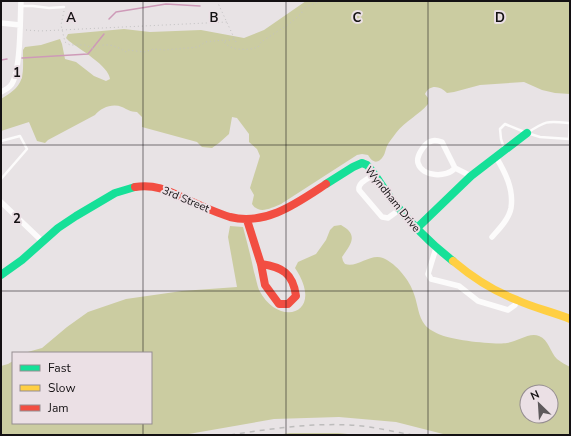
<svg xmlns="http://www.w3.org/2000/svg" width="571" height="436" font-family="'Nunito Sans',sans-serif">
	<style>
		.forest { fill: #cbcca1; fill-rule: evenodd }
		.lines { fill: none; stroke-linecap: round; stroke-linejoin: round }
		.stream { stroke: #ce9ab8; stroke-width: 1.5 }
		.path { stroke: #c3c2c3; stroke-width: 1; stroke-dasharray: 1 3; stroke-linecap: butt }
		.lane { stroke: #fcfbfb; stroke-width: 2.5 }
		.street { stroke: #fcfbfb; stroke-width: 5.5 }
		.fast { stroke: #16e098; stroke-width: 8 }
		.slow { stroke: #ffcf43; stroke-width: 8 }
		.jam { stroke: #f24e42; stroke-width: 8 }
		.rail { stroke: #bdbcbc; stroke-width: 1.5; stroke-dasharray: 5 5; stroke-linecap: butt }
		.grid { fill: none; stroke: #141113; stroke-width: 1; stroke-opacity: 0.55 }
		.labels { text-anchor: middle; stroke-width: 4; stroke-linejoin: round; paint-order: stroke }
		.street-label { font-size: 11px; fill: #141113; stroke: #ebe0e5 }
		.grid-label { font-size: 13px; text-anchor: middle; font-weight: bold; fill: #141113; stroke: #ebe0e5; stroke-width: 4; stroke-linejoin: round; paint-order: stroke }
	</style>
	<rect width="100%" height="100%" fill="#e8e3e5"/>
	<path class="forest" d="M306 1H570V94L555 93 542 90 524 82 480 85 454 92 447 93C440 86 430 84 425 94L428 98V104C419 115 405 121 396 133 393 137 389 142 387 146 385 151 385 156 380 160 375 164 371 160 368 155L362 154 357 155 281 204C271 208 259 215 252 204L254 195 250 188 260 156 257 149 249 142V134L237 118 232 117 229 134 219 143 212 148 202 147 197 142 142 127V117L137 112C130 112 127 109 122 107 112 103 101 108 95 115L48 140 45 143 37 141 29 122 1 131V99C26 85 23 76 23 50L25 47 41 45 60 39 62 44 65 59 76 62 94 76 106 81 110 79C109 66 79 49 69 41L66 38 68 34 124 29 150 32 201 30 244 38 264 30Z
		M341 225C359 235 351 244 342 257L343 261 345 264C358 268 370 253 383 258 397 264 410 281 414 294 418 305 418 316 425 325 428 329 436 333 441 335 452 340 495 345 507 343 517 342 529 332 539 336 549 340 550 352 557 359 561 362 566 365 570 367V435H447L396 422 339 417 274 419 183 435H1V366L8 364 13 361V423H151V353H24L42 348 67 327 88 312 126 299 182 291 237 287 228 237 230 226 243 227C247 242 251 257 254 272 256 278 257 285 259 290 279 329 326 314 295 268L298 262 316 254 326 240 330 230 334 226ZM527 392H551V416H527Z
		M290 433H338L358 435H276Z"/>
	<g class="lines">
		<path class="stream" d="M109 19 116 12 166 4 200 6
			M22 58 88 54 104 34
			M1 60 7 59"/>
		<path class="path" d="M217 1 236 42
			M64 11 61 25 65 42 70 45H85L95 49C104 41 117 46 126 52L128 50 144 52 154 49 164 50 188 48 198 47 205 42 223 40C228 51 248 51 258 47L261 42 289 24 302 13 301 9 320 1
			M26 30 40 31 227 22
			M225 41 235 39"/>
		<path class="lane" d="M21 6H33L49 8 64 7
			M1 141 20 136 27 149 1 179
			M504 148 501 139 500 129 505 124 527 133C547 120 547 121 570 123L569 139 540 137 527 133"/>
		<path class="street" d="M1 23 20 25
			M1 92C5 90 9 88 11 85 21 72 20 19 21 1
			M455 168C447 178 422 177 418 163 416 156 425 142 432 141 435 140 439 141 442 142L455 168 471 176
			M374 175C368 179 358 182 359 190L382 217 388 218 399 210
			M1 202 43 242
			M492 237C499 229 509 219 511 208 514 189 505 172 496 157
			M436 248 428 274 431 279 459 286 478 301 508 310 515 305 517 301"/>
		<path class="fast" d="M326 184 353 167 362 163 367 165C376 174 384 190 392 200 410 223 430 243 453 261
			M417 228 471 176 527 133
			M1 275 22 260 58 228 76 216 115 193 135 187"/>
		<path class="slow" d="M453 261C472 277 493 291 517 300 534 308 553 312 570 319"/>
		<path class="jam" d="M135 187C154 184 167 190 184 198 199 205 214 212 230 217 266 226 297 203 326 184
			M247 220 261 264 265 285 279 304H288L296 296C293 273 282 267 261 264"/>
		<path class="rail" d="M230 435C269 429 309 423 349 425 370 426 391 431 412 435"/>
	</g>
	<path class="grid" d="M143 1V353M286 1V435M428 1V435M1 145H570M1 291H570M143 423V435"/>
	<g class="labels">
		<g class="street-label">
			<text transform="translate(186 199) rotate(23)" y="4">3rd Street</text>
			<text transform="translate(393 199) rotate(51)" y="4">Wyndham Drive</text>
		</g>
	</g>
	<g class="grid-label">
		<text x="71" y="22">A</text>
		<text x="214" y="22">B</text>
		<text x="357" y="22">C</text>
		<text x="500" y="22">D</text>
		<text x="17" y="77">1</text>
		<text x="17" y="223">2</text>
	</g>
	<rect width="571" height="436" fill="none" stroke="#141113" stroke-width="4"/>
	<rect x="12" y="352" width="140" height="72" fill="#ebe0e5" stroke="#958d91"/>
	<rect x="20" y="365" width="20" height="6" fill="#16e098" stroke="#958d91"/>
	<text x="48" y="372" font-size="12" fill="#141113">Fast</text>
	<rect x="20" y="385" width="20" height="6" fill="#ffcf43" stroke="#958d91"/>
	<text x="48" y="392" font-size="12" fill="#141113">Slow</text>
	<rect x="20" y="405" width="20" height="6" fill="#f24e42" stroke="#958d91"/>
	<text x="48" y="412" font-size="12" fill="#141113">Jam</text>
	<g transform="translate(539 404) rotate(335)"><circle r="19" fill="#ebe0e5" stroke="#958d91"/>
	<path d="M0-3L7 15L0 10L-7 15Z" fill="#5e5a5c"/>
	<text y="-6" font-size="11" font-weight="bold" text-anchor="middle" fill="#141113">N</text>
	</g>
</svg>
